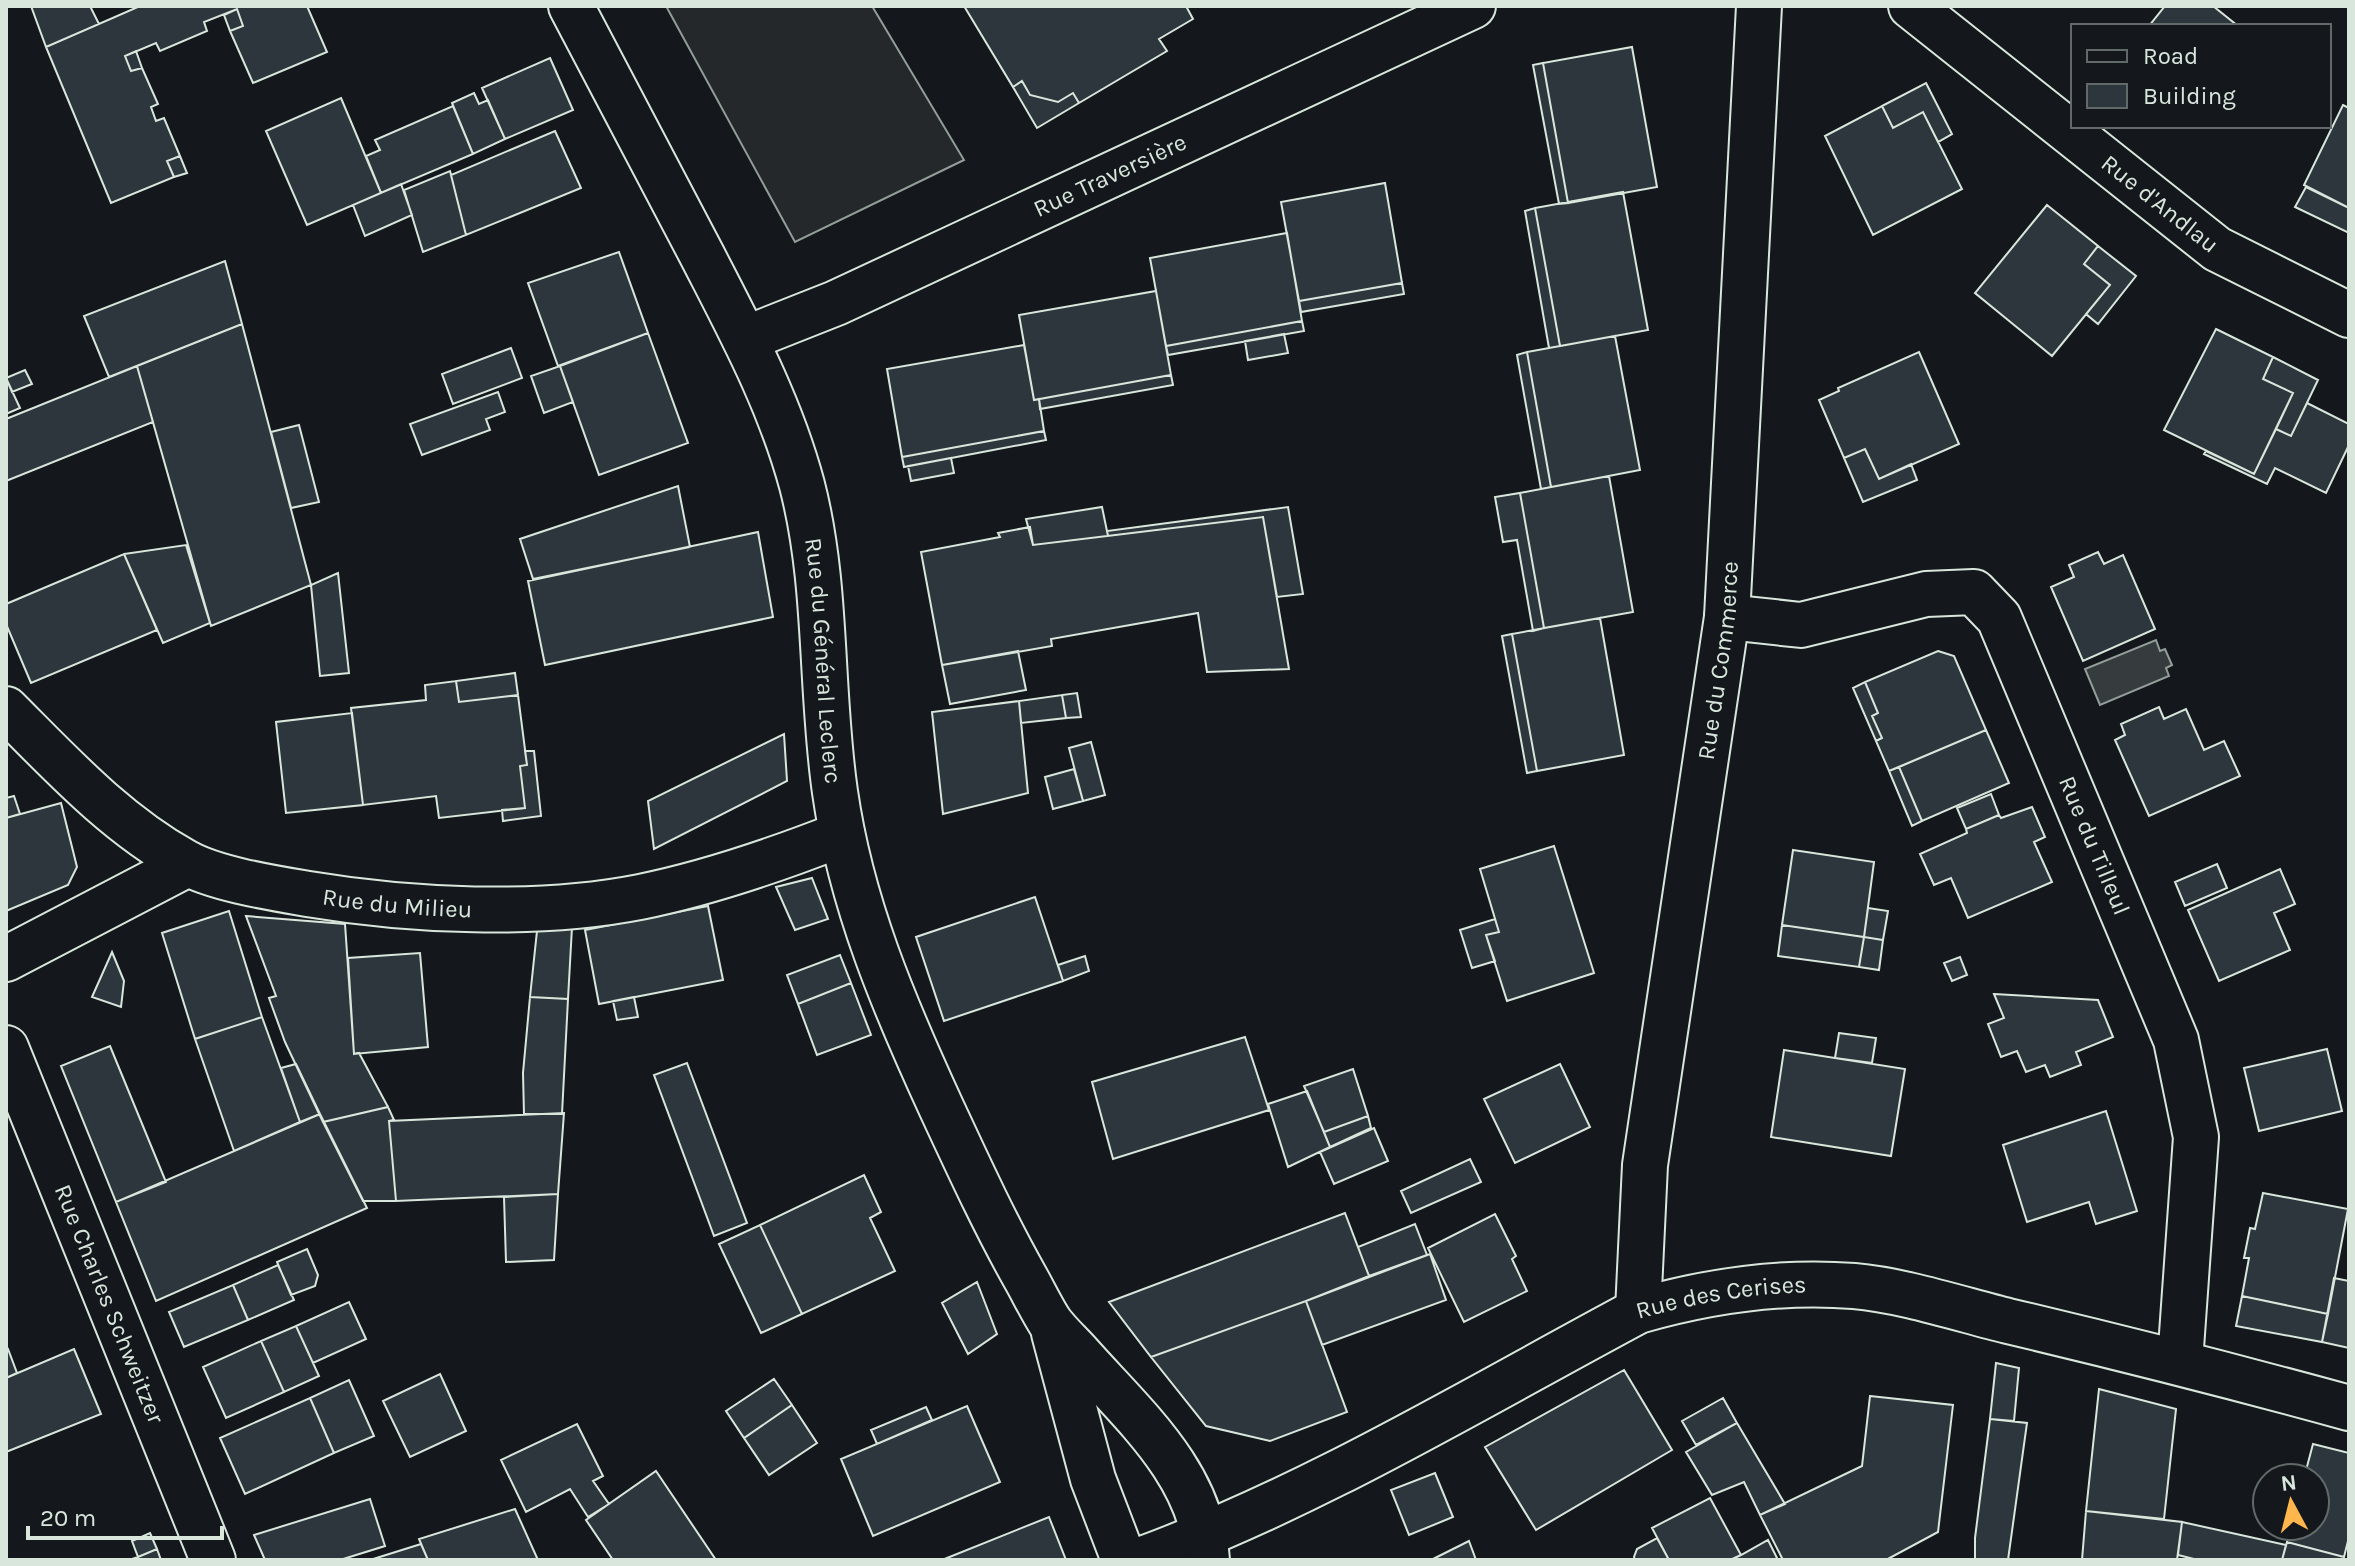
<svg xmlns="http://www.w3.org/2000/svg" width="2355" height="1566" font-family="Karla,sans-serif">
	<style>
		.parking { fill: #24282b; stroke: #939e99; stroke-width: 2 }
		.water { fill: #363b3e; stroke: #939e99; stroke-width: 2 }
		.building { fill: #2c363c; stroke: #d8e6dc; stroke-width: 2 }
		.lines { fill: none; stroke-linecap: round; stroke-linejoin: round }
		.minor-casing { stroke: #d8e6dc; stroke-width: 48 }
		.secondary-casing { stroke: #d8e6dc; stroke-width: 48 }
		.minor { stroke: #14181c; stroke-width: 44 }
		.secondary { stroke: #14181c; stroke-width: 44 }
		.labels { text-anchor: middle; stroke-width: 6; stroke-linejoin: round; paint-order: stroke }
		.street-label { font-size: 24px; fill: #d8e6dc; stroke: #14181c }
	</style>
	<rect width="100%" height="100%" fill="#14181c"/>
	<path class="parking" d="M666 6H872L964 160 795 242Z"/>
	<path class="water" d="M2156 640 2160 651 2165 649 2172 665 2166 668 2169 676 2100 705 2085 669Z"/>
	<path class="building" d="M31 6H90L99 24 46 47Z
		M140 6H307L327 52 253 83 230 31 243 26 237 9 204 22 207 31 160 51 156 43 125 56 131 71 142 68 158 104 151 107 156 121 164 118 180 156 167 161 174 177 111 203 46 47Z
		M964 6H1186L1193 19 1159 39 1167 51 1079 103 1073 93 1058 102 1030 95 1022 81 1013 87Z
		M2165 6H2213L2238 26H2149Z
		M237 9 243 26 230 31 224 15Z
		M1632 47 1657 187 1568 203 1543 63Z
		M136 51 142 68 131 71 125 56Z
		M550 58 573 110 505 139 482 88Z
		M1543 63 1568 203 1559 204 1533 65Z
		M1022 81 1030 95 1058 102 1073 93 1079 103 1037 128 1013 87Z
		M1926 83 1952 134 1938 142 1923 112 1893 128 1882 106Z
		M474 93 479 104 488 100 505 139 473 154 452 103Z
		M341 98 381 193 307 225 266 131Z
		M2343 105 2349 108V208L2304 185Z
		M453 106 473 154 381 193 366 156 380 150 375 140Z
		M1882 106 1893 128 1923 112 1962 189 1873 235 1825 136Z
		M555 131 581 188 466 235 451 175Z
		M180 156 187 173 174 177 167 161Z
		M450 171 466 235 423 252 404 190Z
		M1385 183 1402 283 1299 301 1281 202Z
		M401 184 412 215 365 236 353 205Z
		M2306 187 2349 208V233L2295 207Z
		M1623 192 1648 330 1560 346 1535 208Z
		M2047 205 2098 246 2084 264 2110 285 2052 356 1975 293Z
		M1535 208 1560 346 1549 348 1525 211Z
		M1287 233 1302 321 1166 346 1150 258Z
		M2098 246 2136 276 2098 324 2086 314 2110 285 2084 264Z
		M619 252 648 333 558 366 528 283Z
		M225 261 242 324 109 377 84 316Z
		M1402 283 1404 294 1301 312 1299 301Z
		M1156 291 1171 375 1034 400 1019 315Z
		M1302 321 1304 331 1168 355 1166 346Z
		M242 324 311 585 211 626 137 366Z
		M2216 329 2273 357 2263 379 2293 393 2254 474 2164 430Z
		M648 333 688 443 599 475 560 366Z
		M1284 334 1288 353 1248 360 1245 341Z
		M1615 336 1640 470 1551 487 1527 352Z
		M1024 345 1034 400 1039 399 1044 431 902 457 887 369Z
		M511 348 522 378 453 404 442 374Z
		M1527 352 1551 487 1541 489 1517 355Z
		M1919 352 1959 444 1879 479 1865 449 1844 458 1819 400 1839 391 1838 388Z
		M2273 357 2318 380 2291 436 2276 429 2293 393 2263 379Z
		M137 366 153 422 6 481V419Z
		M560 366 573 402 544 413 531 376Z
		M25 370 32 384 12 392 6 378Z
		M1171 375 1173 385 1040 409 1039 399Z
		M6 378 20 408 6 414Z
		M498 392 505 412 486 419 490 430 422 455 410 424Z
		M2307 403 2349 424V445L2326 493 2275 468 2267 484 2204 454 2206 451 2254 474 2276 429 2291 436Z
		M299 425 319 502 291 508 271 432Z
		M1044 431 1046 440 904 467 902 457Z
		M1865 449 1879 479 1911 464 1917 480 1863 502 1844 458Z
		M951 458 954 473 911 481 908 466Z
		M1609 476 1633 612 1544 628 1520 493Z
		M678 486 690 547 533 579 520 539Z
		M1520 493 1544 628 1533 631 1517 540 1503 542 1495 497Z
		M1102 507 1108 536 1033 545 1026 519Z
		M1288 507 1303 594 1277 597 1263 517 1108 536 1107 531Z
		M1263 517 1289 669 1207 672 1198 613 1051 639 1052 646 942 665 921 552 1000 537 998 533 1030 527 1033 545Z
		M758 532 773 617 545 665 528 581Z
		M186 545 210 623 163 643 124 554Z
		M2098 552 2104 564 2123 555 2155 629 2083 661 2051 587 2074 577 2069 565Z
		M124 554 157 630 31 683 6 624V604Z
		M338 573 349 673 320 676 311 585Z
		M1600 618 1624 755 1537 771 1512 634Z
		M1512 634 1537 771 1527 773 1502 636Z
		M1018 651 1026 690 950 704 942 665Z
		M1938 651 1954 656 1986 730 1889 771 1876 741 1882 738 1872 716 1878 713 1865 682Z
		M515 673 518 695 459 702 456 681Z
		M456 681 459 702 518 695 527 765 520 766 525 808 439 818 436 796 363 805 351 708 426 700 425 685Z
		M1865 682 1878 713 1872 716 1882 738 1876 741 1853 688Z
		M1077 693 1081 717 1066 718 1062 695Z
		M1062 695 1066 718 1021 723 1019 701Z
		M1019 701 1028 793 943 814 932 712Z
		M2159 707 2164 719 2186 709 2204 750 2224 741 2240 776 2149 816 2115 740 2125 735 2121 724Z
		M352 713 363 805 286 813 276 722Z
		M1986 730 2009 783 1922 821 1899 767Z
		M784 734 787 781 654 849 648 801Z
		M1091 742 1105 795 1083 801 1069 748Z
		M525 751H534L541 816 503 821 502 810 525 808 520 766 527 765Z
		M1899 767 1922 821 1912 826 1889 771Z
		M1074 769 1083 801 1053 809 1045 777Z
		M1991 794 1999 815 1966 829 1957 808Z
		M14 796 20 814 6 818V798Z
		M61 803 77 867 68 885 6 911V818Z
		M2032 807 2045 837 2034 842 2052 882 1968 918 1951 878 1934 885 1920 854 1967 833 1966 829 1999 815 2001 818Z
		M1554 846 1594 973 1507 1001 1486 935 1499 932 1480 869Z
		M1793 850 1874 862 1864 937 1782 925Z
		M2217 864 2227 888 2185 906 2175 882Z
		M2280 869 2295 904 2274 913 2290 950 2219 981 2188 910Z
		M812 878 828 919 795 930 776 887Z
		M1035 897 1063 981 944 1021 916 937Z
		M708 906 723 980 599 1004 585 930Z
		M1868 908 1888 911 1883 940 1864 937Z
		M229 911 262 1017 195 1039 162 933Z
		M246 916 345 924 354 1054 359 1053 388 1107 323 1122 285 1042 269 998 276 996Z
		M1495 919 1499 932 1486 935 1495 961 1472 968 1460 930Z
		M1782 925 1864 937 1859 967 1778 956Z
		M572 927 568 999 530 997 537 931Z
		M1864 937 1883 940 1879 970 1859 967Z
		M112 952 124 981 121 1007 92 997Z
		M420 953 428 1047 354 1054 348 958Z
		M840 955 851 983 798 1004 787 975Z
		M1085 956 1089 971 1063 981 1058 965Z
		M1960 957 1967 975 1952 981 1944 963Z
		M851 983 871 1035 817 1055 798 1004Z
		M1994 994 2098 1000 2113 1037 2076 1052 2081 1065 2050 1077 2045 1065 2026 1072 2017 1051 2001 1057 1988 1024 2004 1018Z
		M530 997 568 999 562 1114H524L523 1073Z
		M634 997 638 1017 617 1020 613 1001Z
		M262 1017 300 1122 234 1151 195 1039Z
		M1839 1033 1876 1038 1872 1063 1835 1058Z
		M1245 1037 1269 1110 1113 1159 1092 1082Z
		M110 1046 166 1182 116 1202 61 1066Z
		M2327 1049 2342 1111 2259 1131 2244 1068Z
		M1784 1050 1905 1069 1891 1156 1771 1137Z
		M687 1063 747 1223 714 1236 654 1075Z
		M296 1064 320 1114 300 1122 281 1068Z
		M1560 1064 1590 1127 1515 1163 1484 1099Z
		M1353 1069 1368 1116 1324 1132 1304 1086Z
		M1307 1091 1330 1147 1288 1167 1268 1104Z
		M388 1107 394 1120 389 1121 396 1201H363L323 1122Z
		M2106 1111 2137 1211 2096 1224 2089 1202 2027 1222 2003 1145Z
		M564 1113 558 1194 396 1201 389 1121Z
		M320 1114 367 1208 156 1301 116 1202Z
		M1368 1116 1371 1128 1330 1147 1324 1132Z
		M1374 1128 1388 1161 1334 1184 1320 1152Z
		M1470 1159 1481 1182 1411 1213 1401 1191Z
		M864 1175 881 1212 870 1218 895 1271 802 1314 760 1225Z
		M2263 1193 2348 1209 2328 1314 2242 1296 2249 1258H2244L2250 1228 2255 1229Z
		M558 1194 554 1260 506 1262 504 1197Z
		M1345 1213 1369 1276 1306 1301 1151 1357 1109 1302Z
		M1495 1214 1516 1256 1512 1259 1527 1291 1464 1322 1428 1248Z
		M1415 1224 1427 1255 1369 1276 1358 1247Z
		M760 1225 802 1314 761 1333 719 1244Z
		M307 1249 318 1275 315 1286 291 1295 277 1262Z
		M1430 1254 1446 1300 1322 1345 1306 1301Z
		M278 1265 294 1300 248 1320 233 1285Z
		M2334 1278 2349 1281V1348L2322 1342Z
		M977 1282 997 1334 968 1354 942 1303Z
		M233 1285 248 1320 184 1347 169 1312Z
		M2242 1296 2328 1314 2322 1342 2236 1326Z
		M1306 1301 1347 1412 1270 1441 1206 1426 1151 1357Z
		M349 1302 366 1339 313 1363 296 1326Z
		M296 1326 319 1376 284 1392 261 1341Z
		M261 1341 284 1392 226 1418 203 1367Z
		M8 1349 17 1373 6 1378V1350Z
		M74 1349 101 1414 6 1452V1378Z
		M1996 1363 2019 1368 2014 1421 1990 1419Z
		M1624 1370 1672 1450 1536 1530 1485 1447Z
		M440 1374 466 1431 410 1457 383 1401Z
		M774 1379 792 1405 744 1438 726 1411Z
		M349 1380 374 1436 334 1453 310 1398Z
		M2099 1389 2176 1409 2164 1519 2086 1511Z
		M1870 1396 1953 1405 1938 1532 1886 1560H1783L1760 1515 1862 1466Z
		M310 1398 334 1453 245 1494 220 1438Z
		M1723 1398 1737 1423 1696 1445 1682 1421Z
		M792 1405 817 1443 769 1475 744 1438Z
		M967 1406 1000 1482 873 1536 841 1459Z
		M926 1407 932 1420 877 1444 871 1430Z
		M1990 1419 2027 1423 2008 1560H1975V1538Z
		M1737 1423 1785 1504 1760 1515 1744 1482 1712 1495 1686 1452Z
		M577 1424 603 1476 593 1481 609 1504 588 1517 570 1489 526 1512 501 1460Z
		M2313 1444 2349 1453V1537L2344 1557 2287 1542 2291 1526H2315V1478H2304Z
		M656 1471 716 1560H613L586 1520Z
		M1435 1473 1453 1517 1409 1535 1391 1490Z
		M1710 1498 1741 1555 1730 1560H1669L1652 1528Z
		M370 1499 385 1546 340 1560H265L254 1535Z
		M515 1509 538 1560H428L419 1539Z
		M2086 1511 2182 1522 2177 1560H2082Z
		M1049 1517 1066 1560H942Z
		M2182 1522 2286 1545 2282 1560H2198L2178 1555Z
		M150 1533 157 1549 138 1557 132 1541Z
		M1657 1538 1669 1560H1635L1634 1557 1637 1549Z
		M1768 1540 1778 1560H1730L1741 1555Z
		M1469 1541 1476 1560H1431Z
		M2287 1542 2344 1557 2343 1560H2282Z
		M421 1544 428 1560H370Z
		M157 1549 161 1560H129L138 1557Z"/>
	<g class="lines">
		<g class="minor-casing">
			<g id="minor">
				<path id="s1" d="M1911 6 2217 249 2349 315"/>
				<path id="s2" d="M745 339 836 303 1473 6"/>
				<path id="s3" d="M1727 617 1801 625 1926 594 1974 592 1999 618 2176 1040 2196 1137 2180 1362"/>
				<path id="s4" d="M6 709C62 765 115 823 185 862 215 879 273 888 308 894 410 911 538 917 640 897 709 883 776 860 842 834"/>
				<path d="M6 959 188 864"/>
				<path id="s5" d="M6 1048 213 1560"/>
				<path id="s6" d="M1638 1311 1645 1165 1727 617 1759 6"/>
				<path id="s7" d="M1140 1560C1314 1496 1475 1398 1638 1311 1708 1291 1781 1280 1854 1286 1902 1290 1960 1309 2008 1321 2122 1348 2236 1377 2349 1408"/>
			</g>
		</g>
		<g class="secondary-casing">
			<g id="secondary">
				<path id="s8" d="M571 6C615 89 659 173 703 257 741 331 780 403 802 485 828 585 820 689 835 792 851 904 894 1005 941 1107 968 1165 994 1222 1025 1277 1033 1291 1041 1308 1050 1322 1058 1333 1069 1343 1079 1354 1132 1414 1203 1474 1207 1560"/>
				<path d="M1054 1333 1093 1479 1124 1560"/>
			</g>
		</g>
		<use href="#minor" class="minor"/>
		<use href="#secondary" class="secondary"/>
	</g>
	<g class="labels">
		<g class="street-label">
			<text dy="8" stroke="none"><textPath href="#s2" startOffset="400">Rue Traversière</textPath></text>
			<text dy="8" stroke="none"><textPath href="#s1" startOffset="318">Rue d'Andlau</textPath></text>
			<text dy="8" stroke="none"><textPath href="#s8" startOffset="710">Rue du Général Leclerc</textPath></text>
			<text dy="8" stroke="none"><textPath href="#s6" startOffset="656">Rue du Commerce</textPath></text>
			<text dy="8" stroke="none"><textPath href="#s3" startOffset="534">Rue du Tilleul</textPath></text>
			<text dy="8" stroke="none"><textPath href="#s4" startOffset="454">Rue du Milieu</textPath></text>
			<text dy="8" stroke="none"><textPath href="#s7" startOffset="642">Rue des Cerises</textPath></text>
			<text dy="8" stroke="none"><textPath href="#s5" startOffset="276">Rue Charles Schweitzer</textPath></text>
		</g>
	</g>
	<rect width="2355" height="1566" fill="none" stroke="#d8e6dc" stroke-width="16"/>
	<rect x="2071" y="24" width="260" height="104" fill="#14181c" stroke="#626a69" stroke-width="2"/>
	<rect x="2087" y="50" width="40" height="12" fill="#14181c" stroke="#626a69" stroke-width="2"/>
	<text x="2143" y="64" font-size="24" fill="#d8e6dc">Road</text>
	<rect x="2087" y="84" width="40" height="24" fill="#2c363c" stroke="#626a69" stroke-width="2"/>
	<text x="2143" y="104" font-size="24" fill="#d8e6dc">Building</text>
	<g transform="translate(2291 1502) rotate(353)"><circle r="38" fill="#14181c" stroke="#626a69" stroke-width="2"/>
	<path d="M0-6L14 30L0 20L-14 30Z" fill="#ffb74d"/>
	<text y="-12" font-size="22" font-weight="bold" text-anchor="middle" fill="#d8e6dc">N</text>
	</g>
	<path d="M28 1526v12h194v-12" fill="none" stroke="#d8e6dc" stroke-width="4"/>
	<text x="40" y="1526" font-size="24" fill="#d8e6dc" stroke="#14181c" stroke-width="6" paint-order="stroke">20 m</text>
</svg>
